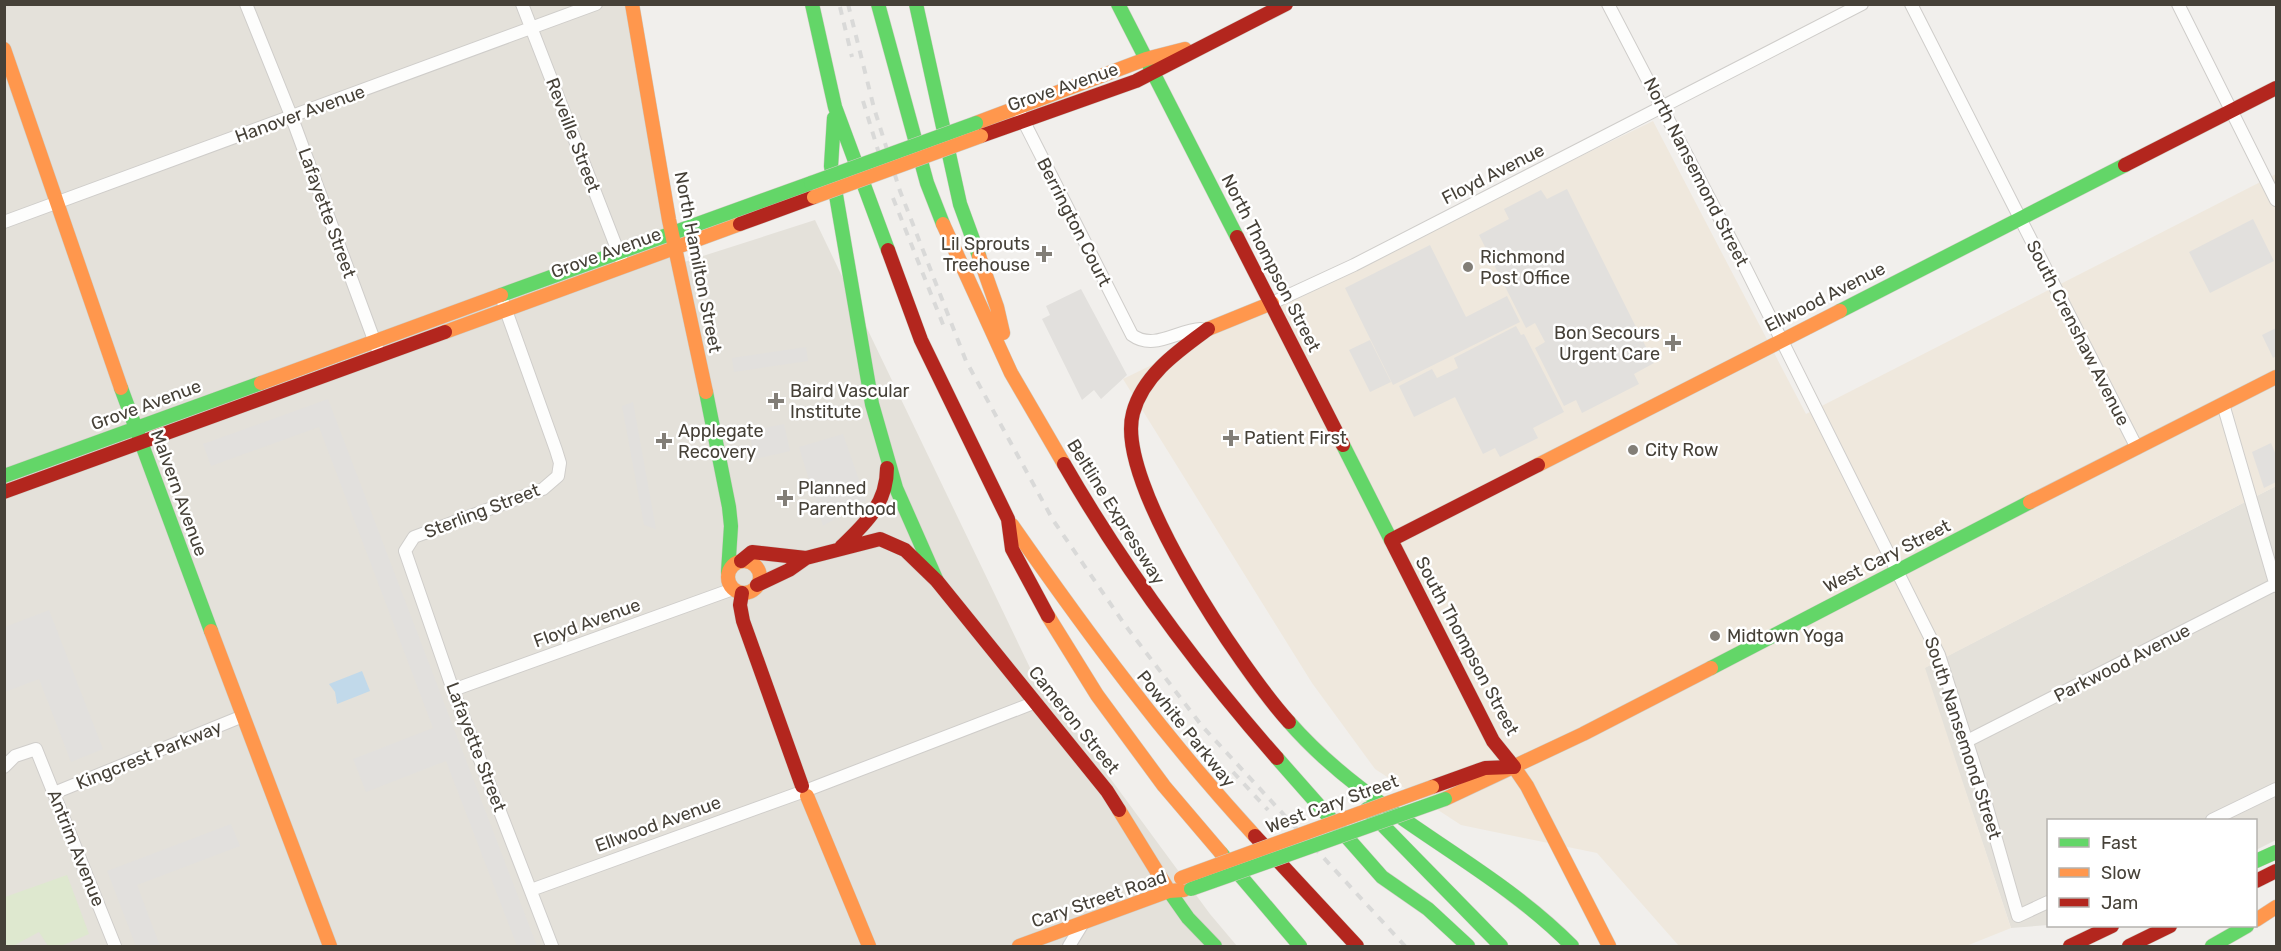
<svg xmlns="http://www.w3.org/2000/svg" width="2281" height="951" font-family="Rubik,sans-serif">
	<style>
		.residential { fill: #e4e1da }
		.commercial { fill: #efe8dd }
		.green { fill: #dee8cf }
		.parking { fill: #e2e0dd }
		.water { fill: #c1d9ea }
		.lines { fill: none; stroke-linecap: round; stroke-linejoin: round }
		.street-casing { stroke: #cfcdca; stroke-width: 14 }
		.fast-casing { stroke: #cfccc4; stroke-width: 15 }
		.slow-casing { stroke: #cfccc4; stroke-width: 15 }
		.jam-casing { stroke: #cfccc4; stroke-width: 15 }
		.street { stroke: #fdfdfc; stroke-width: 12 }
		.fast { stroke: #63d668; stroke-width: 14 }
		.slow { stroke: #ff974d; stroke-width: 14 }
		.jam { stroke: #b3261e; stroke-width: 14 }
		.rail { stroke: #d9d9d8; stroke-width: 4; stroke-dasharray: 8 8; stroke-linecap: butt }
		.fast-bridge-casing { stroke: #cfccc4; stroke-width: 15; stroke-linecap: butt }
		.slow-bridge-casing { stroke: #cfccc4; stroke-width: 15; stroke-linecap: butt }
		.fast-bridge { stroke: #63d668; stroke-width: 14 }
		.slow-bridge { stroke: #ff974d; stroke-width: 14 }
		.poi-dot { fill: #827e77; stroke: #fff; stroke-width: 2 }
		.labels { text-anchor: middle; stroke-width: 5; stroke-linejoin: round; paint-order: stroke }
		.street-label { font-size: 18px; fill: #464138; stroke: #fff }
		.poi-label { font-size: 18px; fill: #464138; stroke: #fff; text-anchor: start }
	</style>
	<rect width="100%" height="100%" fill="#f1efec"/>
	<path class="residential" d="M5 4 625 5 678 264 815 220 1032 672 1210 914 1237 946H5Z
		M2276 486V840L2256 850V820H2048V925L2011 928 1924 668Z"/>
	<path class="commercial" d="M1653 121 1806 414 2276 174V486L1925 668 2011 928 1966 946H1679L1597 853 1461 825 1375 769 1312 683 1123 379Z"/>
	<path class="green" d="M67 875 89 934 61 946H48L39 932 13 946H5V897Z"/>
	<path class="parking" d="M1567 189 1654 363 1634 374 1639 384 1582 413 1576 400 1564 406 1535 348 1545 342 1535 323 1526 328 1479 235 1509 219 1504 209 1541 190 1547 199Z
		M2253 219 2274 261 2210 293 2189 252Z
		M1430 245 1466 317 1507 296 1520 322 1393 385 1345 288Z
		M1081 289 1127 375 1101 399 1094 390 1082 400 1042 319 1050 315 1046 306Z
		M1516 326 1521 335 1524 334 1564 412 1533 428 1538 438 1500 457 1495 448 1483 454 1455 397 1414 417 1399 386 1432 369 1437 378 1458 368 1454 358Z
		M2276 328V356L2273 358 2262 335Z
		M1370 340 1391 382 1370 392 1349 350Z
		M806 347 808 361 734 372 732 358Z
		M328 399 537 946H517L446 761 366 792 353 759 433 728 319 427 211 466 203 444Z
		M633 402 656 529 644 525 622 406Z
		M784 424 790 451 755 459 749 431Z
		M843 434 866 500 823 526 799 447Z
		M2271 443 2276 455V482L2264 488 2252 452Z
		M49 610 103 749 71 762 39 679 5 692V627Z
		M231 824 240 846 137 885 160 946H136L107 871Z"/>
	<path class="water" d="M362 671 370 691 337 704 335 692 329 684Z"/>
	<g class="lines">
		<g class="street-casing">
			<path id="street" d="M246 4 292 118 377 348
				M522 4 621 259
				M1608 4 1741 259 1939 655 1980 783 2018 916 2048 902
				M1911 4 2137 448
				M2178 4 2276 200
				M1020 114 1132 335C1154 351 1177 330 1201 329
				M4 222 596 4
				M503 302 556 450 560 463 558 476 543 489 414 537 405 551 453 690 552 946
				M1272 303 1354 265 1862 4
				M2223 404 2276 586
				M453 690 733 589
				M1967 741 2276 584
				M4 767 15 756 36 749 115 946
				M810 789 1036 702
				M54 793 243 716
				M2212 820 2276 789
				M531 890 799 793
				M1069 946 1083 923"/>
		</g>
		<g class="fast-casing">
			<path id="fast" d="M812 4 835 107 888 250
				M878 4 927 183 943 224
				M916 4 960 204 979 256
				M1118 4 1237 237
				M834 118 831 166 872 404 896 488 937 581
				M501 295 811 183
				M1840 311 2125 165
				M121 388 211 631
				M706 392 729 507 731 526 728 572
				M1343 445 1391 540
				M4 476 261 383
				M1711 668 2030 502
				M1289 722C1370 815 1487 860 1572 946
				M1277 758 1382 877 1428 909 1468 946
				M1367 809 1501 946
				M1221 853 1300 946
				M2256 861 2276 852
				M1169 891 1188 918 1215 946
				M2212 946 2247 926"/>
		</g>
		<g class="slow-casing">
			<path id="slow" d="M632 4 669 220 706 392
				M4 49 121 388
				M976 123 1146 59 1185 49
				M943 224 1011 373 1064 464
				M979 256 997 307 1003 333
				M1208 329 1272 303
				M445 332 740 224
				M261 383 501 295
				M1538 465 1840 311
				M2030 502 2276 377
				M1012 525C1088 634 1165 738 1255 836
				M728 577a16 16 0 1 1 32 0a16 16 0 1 1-32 0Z
				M1048 616 1097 695 1164 786 1221 853
				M211 631 330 946
				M1514 767 1527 786 1609 946
				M807 796 869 946
				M1445 799 1583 734 1711 668
				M1119 810 1169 891
				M2256 920 2276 907
				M1019 946 1169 891 1184 890"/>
		</g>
		<g class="jam-casing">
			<path id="jam" d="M981 136 1136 81 1286 4
				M2125 165 2276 88
				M740 224 814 197
				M1237 237 1343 445
				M888 250 921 340 1008 519 1012 549 1048 616
				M1208 329C1178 351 1143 375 1133 413 1114 481 1242 670 1289 722
				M1064 464C1125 570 1196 666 1277 758
				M4 492 445 332
				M841 547C865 524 887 504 887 468
				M741 561 752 552 806 558
				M757 585 789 570 806 558 880 539 905 550 937 581 1107 791 1119 810
				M742 593 740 605 743 621 802 786
				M1514 767 1493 741 1391 540 1538 465
				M1432 787 1485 768 1512 767
				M1255 836 1357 946
				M2256 881 2276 871
				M2070 946 2112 926
				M2129 946 2170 926"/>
		</g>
		<use href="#street" class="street"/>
		<use href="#fast" class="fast"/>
		<use href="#slow" class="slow"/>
		<use href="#jam" class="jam"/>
		<path class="rail" d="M848 4 874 108 900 191 966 361 1053 520 1125 625 1202 726 1405 946
			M840 7 852 57
			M863 101 884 170
			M893 198 946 332
			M1233 772 1268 810"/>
		<g class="fast-bridge-casing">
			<path id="fast-bridge" d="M811 183 976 123
				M1191 889 1445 799"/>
		</g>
		<g class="slow-bridge-casing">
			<path id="slow-bridge" d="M814 197 981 136
				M1181 878 1432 787"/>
		</g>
		<use href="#fast-bridge" class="fast-bridge"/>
		<use href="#slow-bridge" class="slow-bridge"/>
	</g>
	<g class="poi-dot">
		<path d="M1041 245h6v6h6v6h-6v6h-6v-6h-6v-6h6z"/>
		<circle cx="1468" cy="267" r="6"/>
		<path d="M1670 334h6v6h6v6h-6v6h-6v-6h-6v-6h6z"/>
		<path d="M773 392h6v6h6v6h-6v6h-6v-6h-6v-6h6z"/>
		<path d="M1228 429h6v6h6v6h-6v6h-6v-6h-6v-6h6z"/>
		<path d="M661 432h6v6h6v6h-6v6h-6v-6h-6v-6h6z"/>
		<circle cx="1633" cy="450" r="6"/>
		<path d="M782 489h6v6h6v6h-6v6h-6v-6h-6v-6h6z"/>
		<circle cx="1715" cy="636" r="6"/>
	</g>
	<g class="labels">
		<g class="street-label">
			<text transform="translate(1063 87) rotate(-19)" y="6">Grove Avenue</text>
			<text transform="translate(300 114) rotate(-20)" y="6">Hanover Avenue</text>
			<text transform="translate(573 135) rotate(69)" y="6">Reveille Street</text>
			<text transform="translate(1696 172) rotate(63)" y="6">North Nansemond Street</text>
			<text transform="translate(1493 174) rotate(-27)" y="6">Floyd Avenue</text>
			<text transform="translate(327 213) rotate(70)" y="6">Lafayette Street</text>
			<text transform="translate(1074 222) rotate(63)" y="6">Berrington Court</text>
			<text transform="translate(606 253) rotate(-20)" y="6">Grove Avenue</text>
			<text transform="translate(698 262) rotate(79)" y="6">North Hamilton Street</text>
			<text transform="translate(1271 263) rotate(63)" y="6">North Thompson Street</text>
			<text transform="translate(1825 297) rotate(-27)" y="6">Ellwood Avenue</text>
			<text transform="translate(2078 333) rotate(63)" y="6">South Crenshaw Avenue</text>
			<text transform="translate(146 405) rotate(-20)" y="6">Grove Avenue</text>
			<text transform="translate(179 493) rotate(70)" y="6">Malvern Avenue</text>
			<text transform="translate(482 511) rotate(-21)" y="6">Sterling Street</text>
			<text transform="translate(1116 512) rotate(58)" y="6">Beltline Expressway</text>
			<text transform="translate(1887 556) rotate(-27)" y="6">West Cary Street</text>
			<text transform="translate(587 623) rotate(-20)" y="6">Floyd Avenue</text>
			<text transform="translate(1467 646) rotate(62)" y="6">South Thompson Street</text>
			<text transform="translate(2122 663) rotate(-27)" y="6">Parkwood Avenue</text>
			<text transform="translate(1074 720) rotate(51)" y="6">Cameron Street</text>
			<text transform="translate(1186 729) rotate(51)" y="6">Powhite Parkway</text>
			<text transform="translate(1963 738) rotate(72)" y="6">South Nansemond Street</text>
			<text transform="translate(476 747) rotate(69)" y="6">Lafayette Street</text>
			<text transform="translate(149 755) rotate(-22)" y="6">Kingcrest Parkway</text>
			<text transform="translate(1332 804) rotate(-20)" y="6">West Cary Street</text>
			<text transform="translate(658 824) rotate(-20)" y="6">Ellwood Avenue</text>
			<text transform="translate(76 848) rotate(68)" y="6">Antrim Avenue</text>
			<text transform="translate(1099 899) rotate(-19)" y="6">Cary Street Road</text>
		</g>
		<g class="poi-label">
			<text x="1030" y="250" text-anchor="end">Lil Sprouts<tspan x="1030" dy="21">Treehouse</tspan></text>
			<text x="1480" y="263">Richmond<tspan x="1480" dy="21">Post Office</tspan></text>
			<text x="1660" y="339" text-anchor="end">Bon Secours<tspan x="1660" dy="21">Urgent Care</tspan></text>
			<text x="790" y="397">Baird Vascular<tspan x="790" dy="21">Institute</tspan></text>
			<text x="678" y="437">Applegate<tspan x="678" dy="21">Recovery</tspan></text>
			<text x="1244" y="444">Patient First</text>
			<text x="1645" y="456">City Row</text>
			<text x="798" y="494">Planned<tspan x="798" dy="21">Parenthood</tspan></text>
			<text x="1727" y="642">Midtown Yoga</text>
		</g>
	</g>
	<rect width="2281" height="951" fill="none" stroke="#464138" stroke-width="12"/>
	<rect x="2047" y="819" width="210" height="108" fill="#ffffff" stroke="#b5b3af" stroke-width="1.5"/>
	<rect x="2059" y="838" width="30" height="9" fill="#63d668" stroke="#b5b3af" stroke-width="1.5"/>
	<text x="2101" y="849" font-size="18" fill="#464138">Fast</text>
	<rect x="2059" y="868" width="30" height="9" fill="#ff974d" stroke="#b5b3af" stroke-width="1.5"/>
	<text x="2101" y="879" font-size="18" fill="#464138">Slow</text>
	<rect x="2059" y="898" width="30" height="9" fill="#b3261e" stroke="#b5b3af" stroke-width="1.5"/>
	<text x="2101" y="909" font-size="18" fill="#464138">Jam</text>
</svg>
